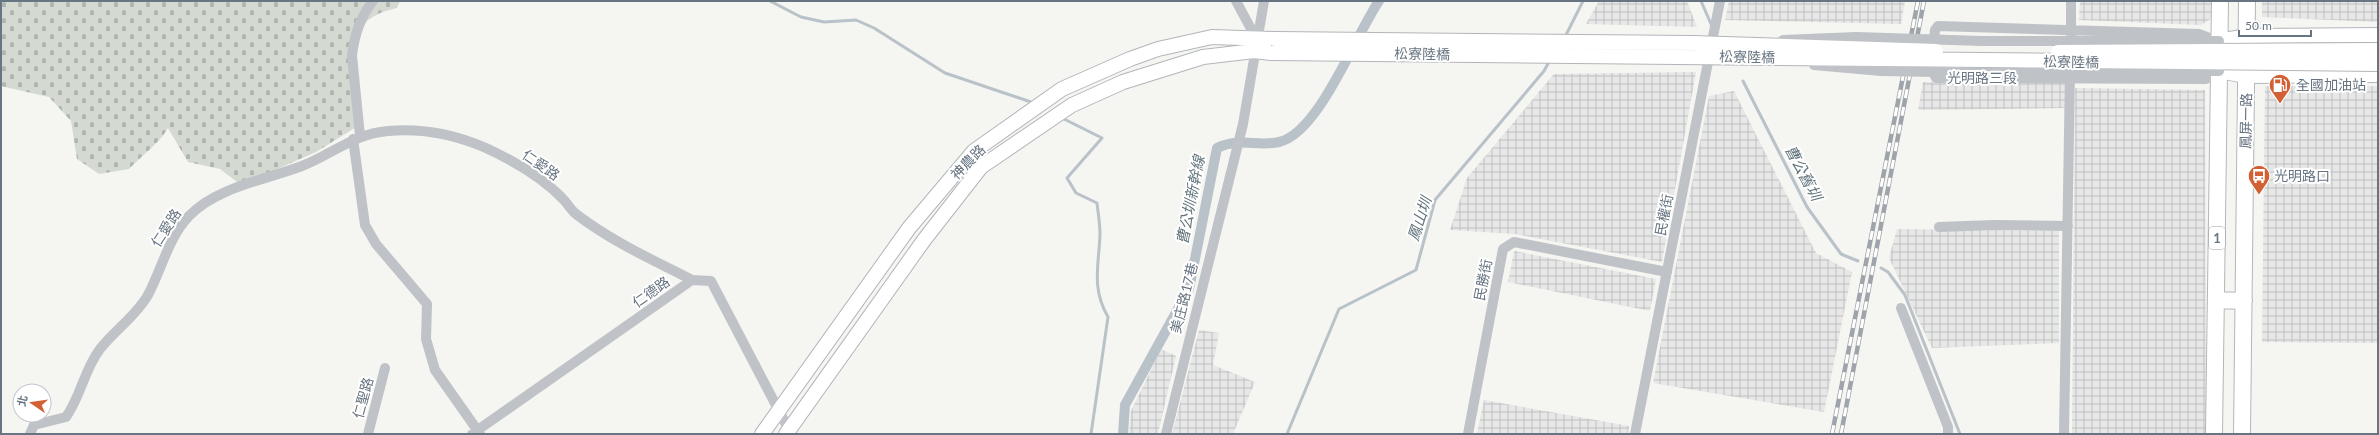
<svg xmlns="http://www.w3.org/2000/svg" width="2379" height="435" font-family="Lato,'Noto Sans TC',sans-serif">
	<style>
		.industrial { fill: url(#industrial-grid) }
		.cemetery { fill: url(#cemetery-stones) }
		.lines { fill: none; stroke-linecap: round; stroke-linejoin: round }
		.stream { stroke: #b9c2c8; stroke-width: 3 }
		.canal { stroke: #b9c2c8; stroke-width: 10 }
		.secondary-casing { stroke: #b2b6ba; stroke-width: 16 }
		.primary-casing { stroke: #b3b6ba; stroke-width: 18 }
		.street { stroke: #bfc2c6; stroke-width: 10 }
		.secondary { stroke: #fff; stroke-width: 14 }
		.primary { stroke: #fff; stroke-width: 16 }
		.rail-casing { stroke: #9fa4aa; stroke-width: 4.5 }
		.rail { stroke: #fff; stroke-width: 3; stroke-dasharray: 9; stroke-linecap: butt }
		.secondary-bridge-casing { stroke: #b2b6ba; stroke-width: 16; stroke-linecap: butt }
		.street-bridge { stroke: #bfc2c6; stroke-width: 10 }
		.secondary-bridge { stroke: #fff; stroke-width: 14 }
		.labels { text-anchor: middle; stroke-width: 4; stroke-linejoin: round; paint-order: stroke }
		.shield { fill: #fff; stroke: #959ea7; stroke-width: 1 }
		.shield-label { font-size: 13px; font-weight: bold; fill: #677481 }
		.street-label { font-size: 14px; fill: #677481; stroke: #fff }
		.poi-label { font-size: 14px; fill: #677481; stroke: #fff; text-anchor: start }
		.water-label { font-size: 15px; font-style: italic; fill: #63757d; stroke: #fff }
	</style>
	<defs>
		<pattern id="industrial-grid" width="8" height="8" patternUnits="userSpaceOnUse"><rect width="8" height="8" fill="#e6e7e6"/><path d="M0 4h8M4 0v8" fill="none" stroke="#bec0c0"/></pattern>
		<pattern id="cemetery-stones" width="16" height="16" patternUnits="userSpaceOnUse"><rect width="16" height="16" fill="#d4dad2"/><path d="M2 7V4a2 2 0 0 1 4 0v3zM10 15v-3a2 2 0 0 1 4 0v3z" fill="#b0b5b0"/></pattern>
	</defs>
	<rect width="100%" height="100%" fill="#f5f5f2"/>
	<path class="industrial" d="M1599 1H1687L1697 27 1586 24Z
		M1729 1H1905L1901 24 1725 20Z
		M2080 1H2214V17L2201 25 2079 20Z
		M2262 1H2378V22L2262 17Z
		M1696 72 1662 262 1515 234 1450 230 1467 178 1554 74Z
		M1923 82H2067L2065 108 1918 110Z
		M2265 86H2378V343L2262 342Z
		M2075 88 2205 90 2206 434H2072Z
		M1734 91 1816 253 1852 272 1824 412 1653 383 1709 96Z
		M1897 229 2059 231V343L1932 348 1889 258Z
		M1514 251 1656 279 1650 311 1508 282Z
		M1199 330 1219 333 1213 365 1255 382 1233 434H1172Z
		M1161 349 1176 356 1158 434H1129L1131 411Z
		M1484 400 1629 426 1628 434H1477Z"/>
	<path class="cemetery" d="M1 1H400L397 8C384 11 367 16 361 30 350 54 357 99 358 126L316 152 241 185 220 169 188 162 168 128C159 144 142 155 129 169L99 174 77 159 71 121 49 97 1 86Z"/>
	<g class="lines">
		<path class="stream" d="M770 1 801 17 824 22 856 20 874 28 945 73 1034 103
			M1701 1 1711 24
			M1565 37 1583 1
			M1743 81 1807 207 1841 254 1858 261
			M1062 118 1102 138 1067 178 1076 193 1097 203C1098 213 1100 223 1100 234 1099 265 1091 288 1108 317L1091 434
			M1881 268 1888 272 1905 295 1960 434
			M1287 434 1339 309 1416 270 1435 200 1544 71 1550 60"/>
		<path class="canal" d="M1123 434 1125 405 1189 289 1217 148C1240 137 1257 147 1279 142 1319 133 1355 36 1379 1"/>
		<g class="secondary-casing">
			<path id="secondary" d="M2219 41 2247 36 2378 35
				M2219 71 2246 76 2378 75
				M762 434 909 228 974 151 1062 89 1130 59 1158 49 1212 37 1275 39
				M786 434 924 240 981 167 1072 105 1123 82 1203 57 1254 51 1271 53"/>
		</g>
		<g class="primary-casing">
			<path id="primary" d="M2216 300 2244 301
				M2214 434 2220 1
				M2242 434 2247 1"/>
		</g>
		<path class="street" d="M1236 1 1257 40
			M2071 35V1
			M2217 41 2199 34 1938 26 1935 30 1931 68 1936 78 2206 79 2219 71
			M360 136 352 56C354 37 361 16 373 1
			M353 139 365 225 376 244 427 304 426 339 435 370 480 434
			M1939 227 1994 225 2068 226
			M1901 308 1948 427V434
			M30 434 34 425 66 417C81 396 84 370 100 349 115 330 136 316 148 295 162 269 168 238 189 216 217 187 265 180 302 166 333 154 353 134 388 131 421 128 456 135 486 148 514 161 542 177 563 199 568 204 571 210 576 214 611 241 653 260 692 280
			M368 434 385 368
			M472 434 692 280 711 281 789 430
			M1166 434 1243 124 1264 1
			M1468 434 1503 249 1514 242 1667 272
			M1635 434 1720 1
			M2064 434 2070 73"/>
		<use href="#secondary" class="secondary"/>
		<use href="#primary" class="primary"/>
		<g class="rail-casing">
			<path id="rail" d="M1832 434 1918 1
				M1841 434 1924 1"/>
		</g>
		<use href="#rail" class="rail"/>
		<g class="secondary-bridge-casing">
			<path id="secondary-bridge" d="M1275 39 1693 43 1936 51
				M2058 52 2378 50
				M1271 53 2378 64"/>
		</g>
		<path class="street-bridge" d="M1783 40 1856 37 1982 41H2219
			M1814 65 1881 71 1989 73 2219 71"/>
		<use href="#secondary-bridge" class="secondary-bridge"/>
	</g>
	<defs>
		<g id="fuel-pin" transform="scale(1.15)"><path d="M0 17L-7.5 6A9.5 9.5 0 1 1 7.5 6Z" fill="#d35f34" stroke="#fff"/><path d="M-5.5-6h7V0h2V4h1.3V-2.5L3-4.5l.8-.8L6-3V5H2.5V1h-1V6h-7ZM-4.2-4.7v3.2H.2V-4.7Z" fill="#fff"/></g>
		<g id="bus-pin" transform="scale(1.15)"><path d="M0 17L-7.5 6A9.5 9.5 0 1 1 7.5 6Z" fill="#d35f34" stroke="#fff"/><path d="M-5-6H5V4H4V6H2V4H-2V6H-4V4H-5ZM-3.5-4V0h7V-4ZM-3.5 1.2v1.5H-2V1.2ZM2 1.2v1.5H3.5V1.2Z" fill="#fff"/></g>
	</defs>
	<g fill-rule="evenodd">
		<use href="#fuel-pin" x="2280" y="85"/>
		<use href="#bus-pin" x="2259" y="176"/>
	</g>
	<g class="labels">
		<rect class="shield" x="2209" y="227" width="16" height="22" rx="3"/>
		<g class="shield-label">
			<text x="2217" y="243">1</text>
		</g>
		<g class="street-label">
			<text transform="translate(1422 54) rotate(1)" y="5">松寮陸橋</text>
			<text transform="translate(1747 57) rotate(1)" y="5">松寮陸橋</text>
			<text transform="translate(2071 62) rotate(1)" y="5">松寮陸橋</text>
			<text x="1982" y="83">光明路三段</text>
			<text transform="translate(2246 121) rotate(-89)" y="5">鳳屏一路</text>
			<text transform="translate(968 162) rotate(-45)" y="5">神農路</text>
			<text transform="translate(541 165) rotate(35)" y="5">仁愛路</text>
			<text transform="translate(1664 215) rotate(-79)" y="5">民權街</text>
			<text transform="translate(166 228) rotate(-57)" y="5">仁愛路</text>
			<text transform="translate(1483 280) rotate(-79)" y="5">民勝街</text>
			<text transform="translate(651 292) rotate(-35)" y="5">仁德路</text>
			<text transform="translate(1184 298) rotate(-76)" y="5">美庄路17巷</text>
			<text transform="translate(363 398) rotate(-75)" y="5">仁聖路</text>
		</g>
		<g class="poi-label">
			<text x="2296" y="90">全國加油站</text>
			<text x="2274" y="181">光明路口</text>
		</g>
		<g class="water-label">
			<text transform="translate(1803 173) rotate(62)" y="5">曹公舊圳</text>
			<text transform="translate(1191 200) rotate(-79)" y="5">曹公圳新幹線</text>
			<text transform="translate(1420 219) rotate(-72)" y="5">鳳山圳</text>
		</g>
	</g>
	<rect width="2379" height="435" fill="none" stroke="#677481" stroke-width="4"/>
	<g transform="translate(32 403) rotate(283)"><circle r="19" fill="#ffffff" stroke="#c2c7cd"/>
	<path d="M0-3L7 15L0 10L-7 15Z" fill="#d35f34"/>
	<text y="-6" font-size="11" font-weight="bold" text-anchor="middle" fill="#677481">北</text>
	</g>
	<path d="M2239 30v6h72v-6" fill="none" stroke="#677481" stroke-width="2"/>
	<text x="2245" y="30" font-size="12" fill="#677481" stroke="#ffffff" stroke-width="3" paint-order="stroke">50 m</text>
</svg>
